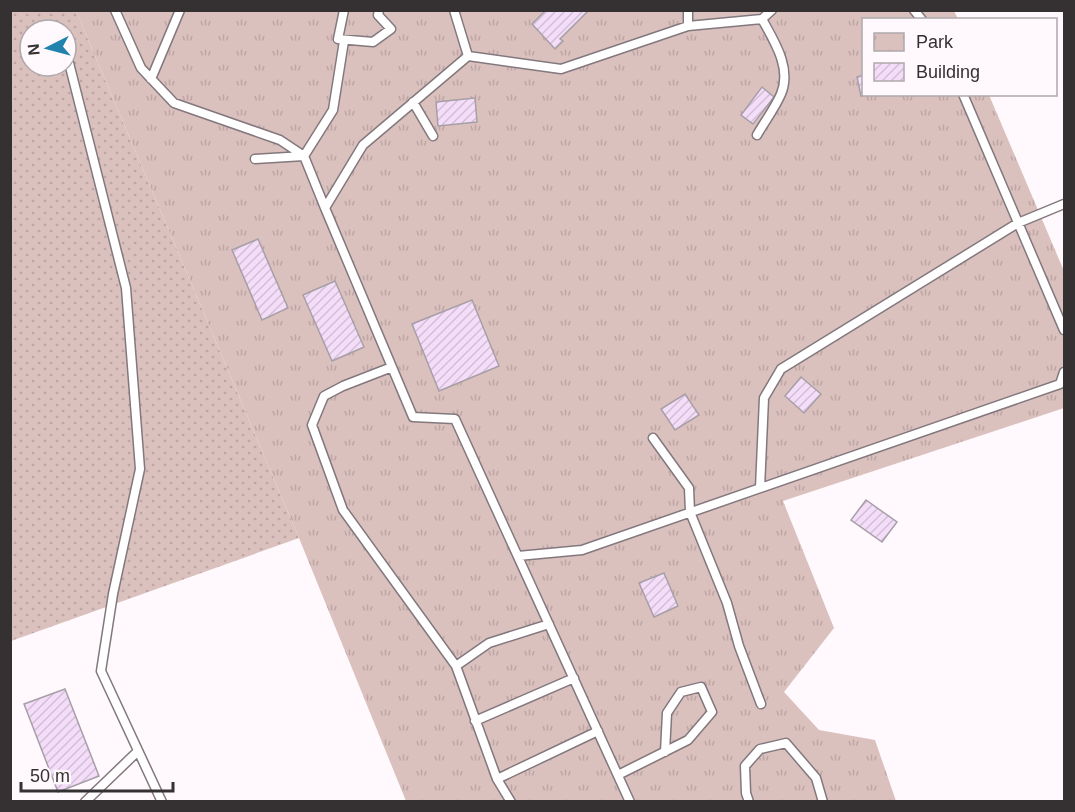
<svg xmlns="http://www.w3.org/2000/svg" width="1075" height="812" font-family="Helvetica,sans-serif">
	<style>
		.grass { fill: url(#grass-dots); fill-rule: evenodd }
		.park { fill: url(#park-tufts) }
		.building { fill: url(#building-hatch); stroke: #a69fa7; stroke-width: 1.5 }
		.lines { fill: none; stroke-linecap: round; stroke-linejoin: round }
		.service-casing { stroke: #82787e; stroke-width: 11 }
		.service { stroke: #fff; stroke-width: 8 }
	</style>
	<defs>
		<pattern id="grass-dots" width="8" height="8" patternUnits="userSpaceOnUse" patternTransform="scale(1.5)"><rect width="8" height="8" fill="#dbc1be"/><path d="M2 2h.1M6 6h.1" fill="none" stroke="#bda6a4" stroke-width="1.8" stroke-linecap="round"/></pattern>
		<pattern id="park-tufts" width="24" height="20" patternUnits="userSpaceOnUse" patternTransform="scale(1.5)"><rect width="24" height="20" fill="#dbc1be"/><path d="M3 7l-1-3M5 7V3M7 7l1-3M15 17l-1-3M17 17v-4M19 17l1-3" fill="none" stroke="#bda6a4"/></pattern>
		<pattern id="building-hatch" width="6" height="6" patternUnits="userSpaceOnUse" patternTransform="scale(1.5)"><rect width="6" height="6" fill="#f4ddf9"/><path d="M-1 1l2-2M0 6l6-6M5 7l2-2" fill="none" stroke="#d2bed6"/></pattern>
	</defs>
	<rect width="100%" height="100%" fill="#fff8fc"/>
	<path class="grass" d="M11 11H76L299 538 11 641ZM30 30H66V66H30Z"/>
	<path class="park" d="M76 11H954L958 19 864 20V94L989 95 1064 271V408L783 501 834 628 784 692 819 730 875 740 896 801H406L299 538Z"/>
	<path class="building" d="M546 10H589L560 39 563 41 555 49 532 24Z
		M864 75V94H869L861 96 857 77Z
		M762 87 774 97 753 124 741 115Z
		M475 98 477 122 438 126 436 102Z
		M258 239 288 308 262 320 232 250Z
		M335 281 364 347 332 361 303 295Z
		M472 300 499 366 439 391 412 324Z
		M801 377 821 394 804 413 785 396Z
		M685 394 699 415 675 430 661 409Z
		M866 500 897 522 882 542 851 520Z
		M664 573 678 606 654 617 639 583Z
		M65 689 99 776 58 792 24 704Z"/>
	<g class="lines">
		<g class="service-casing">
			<path id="service" d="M115 10 141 68 174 103 280 140 304 156
				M344 10 338 39 373 42 391 29 378 15 379 10
				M454 10 468 56
				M914 10 922 20
				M688 26V10
				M66 51 126 288 140 469 113 594 101 671 162 802
				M151 79 180 10
				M963 94 1064 330
				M413 102 433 136
				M757 135C765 121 775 108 781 94 792 68 774 41 762 19
				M255 159 304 156
				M325 208 304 156 333 110 344 41
				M392 367 343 386 324 396 312 425 343 510 456 666
				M653 438 689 488 690 512 727 603 739 646 761 704
				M760 488 764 398 781 369 1018 223 1064 204
				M518 556 582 550 1060 384 1064 372
				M475 721 574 678
				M618 775 688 740 712 712 701 687 681 692 667 713 665 752
				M497 779 598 731
				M85 802 138 751
				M511 802 497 779 456 666 489 643 549 624
				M630 802 455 419 413 417 325 208 363 145 468 56 561 69 688 26 762 19 772 10
				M749 802 746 793 745 766 760 749 786 743 816 778 823 802"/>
		</g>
		<use href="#service" class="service"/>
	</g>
	<rect width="1075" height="812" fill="none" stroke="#353133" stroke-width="24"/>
	<rect x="862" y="18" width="195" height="78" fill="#fff8fc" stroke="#aea8ac" stroke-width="1.5"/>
	<rect x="874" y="33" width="30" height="18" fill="url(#park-tufts)" stroke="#aea8ac" stroke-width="1.5"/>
	<text x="916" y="48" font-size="18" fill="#353133">Park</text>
	<rect x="874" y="63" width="30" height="18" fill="url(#building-hatch)" stroke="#aea8ac" stroke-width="1.5"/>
	<text x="916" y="78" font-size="18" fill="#353133">Building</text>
	<g transform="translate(48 48) rotate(264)"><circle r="28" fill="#fff8fc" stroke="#aea8ac" stroke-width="1.5"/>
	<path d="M0-4.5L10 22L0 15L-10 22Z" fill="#2282ae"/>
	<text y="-9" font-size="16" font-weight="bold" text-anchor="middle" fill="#353133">N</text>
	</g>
	<path d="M21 782v9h152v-9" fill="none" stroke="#353133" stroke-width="3"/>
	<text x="30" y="782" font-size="18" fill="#353133" stroke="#fff8fc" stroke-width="4.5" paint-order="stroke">50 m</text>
</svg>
